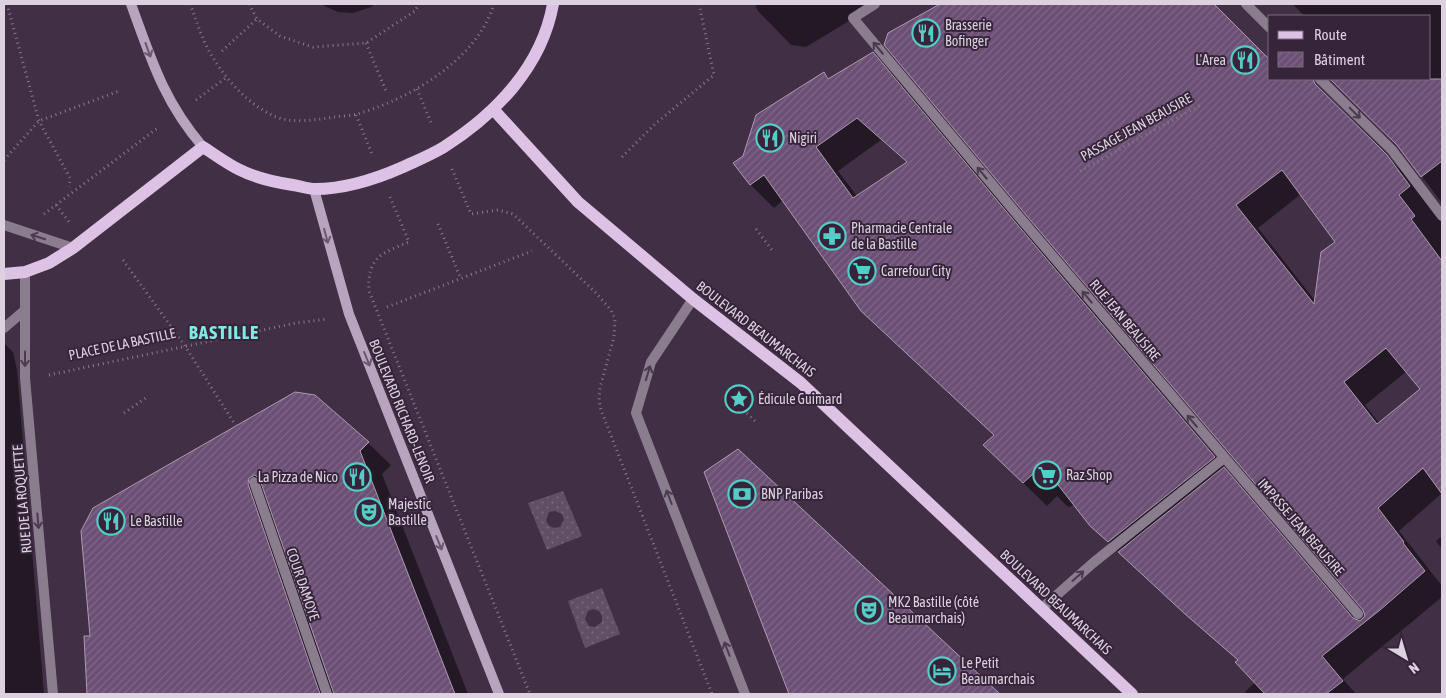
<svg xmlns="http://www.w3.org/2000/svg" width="1446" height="698" font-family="'Asap Condensed',sans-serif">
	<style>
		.grass { fill: url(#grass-dots); fill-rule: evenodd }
		.shadow { fill: #0007; fill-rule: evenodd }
		.building { fill: url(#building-hatch); stroke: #af9ab4; fill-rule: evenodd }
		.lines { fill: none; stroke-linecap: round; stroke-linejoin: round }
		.path { stroke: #887b8c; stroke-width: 3; stroke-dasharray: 1 4; stroke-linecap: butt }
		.lane { stroke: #8a7d8e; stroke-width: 10 }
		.street { stroke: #8a7d8e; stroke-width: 10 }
		.secondary { stroke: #b9a4bf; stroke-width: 10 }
		.primary { stroke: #ddc2e5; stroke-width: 12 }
		.oneway { stroke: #4b3b4f }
		.oneway2 { stroke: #6a586f }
		.labels { text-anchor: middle; stroke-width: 4; stroke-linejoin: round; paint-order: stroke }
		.poi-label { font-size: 14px; fill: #dcd2df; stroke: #36253a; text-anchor: start }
		.street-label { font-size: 14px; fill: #dcd2df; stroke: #36253a }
		.district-label { font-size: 19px; font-weight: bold; letter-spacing: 1px; fill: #7fe9e3; stroke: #36253a }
	</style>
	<defs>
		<pattern id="grass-dots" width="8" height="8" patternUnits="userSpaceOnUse" patternTransform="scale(1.25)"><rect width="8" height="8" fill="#614f66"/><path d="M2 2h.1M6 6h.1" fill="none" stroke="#77677b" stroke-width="1.8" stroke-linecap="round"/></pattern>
		<pattern id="building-hatch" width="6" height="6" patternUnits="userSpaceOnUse" patternTransform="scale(1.25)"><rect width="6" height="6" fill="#6c4f74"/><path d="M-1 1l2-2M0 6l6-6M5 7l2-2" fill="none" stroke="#806787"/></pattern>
	</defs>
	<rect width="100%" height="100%" fill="#402f45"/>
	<path class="grass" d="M563 491 582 536 547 550 528 503ZM555 511 562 514 564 520 560 527C553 529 548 527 546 520L549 512Z
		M602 588 620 634 585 648 568 601ZM593 609 599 611 602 616V622L595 627 589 626 585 619 588 611Z"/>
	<path class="shadow" d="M320 4H375L371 7 353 13 338 12Z
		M755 4H877L806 47 791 45 758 11Z
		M944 4H1214L1270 60V79H1288L1306 97 1316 86 1409 178 1442 222V493L1399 531 1442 586V597L1343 679 1356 694H1247L1245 692 1255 682 1239 661 1115 549 1091 525 1075 505 1068 507 1057 496 1047 506 1008 468 995 436 862 311 783 200 774 208 751 185 735 163 744 157 824 74 830 79 873 54 896 77 1236 481 1357 621 1360 622 1366 616 1364 609 889 34ZM881 140 907 163 857 196 838 171ZM1301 194 1337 242 1316 302 1258 228ZM1407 371 1422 389 1380 424 1365 405Z
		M1293 4H1442V203L1399 146 1331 79H1430V16H1304Z
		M4 343 13 352 17 370 44 694H4Z
		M315 396 368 443 391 465 382 474 468 694H88L86 637H92Z
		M738 451 998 694H791L705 473Z
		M1442 536V549L1436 541Z"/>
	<path class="building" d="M940 4H1214L1270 60V79H1313L1315 84 1387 155 1410 186 1399 195 1415 216 1411 219 1442 261V494L1423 468 1378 508 1404 542 1403 543 1425 571 1380 610 1322 656 1343 681 1326 694H1265L1235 662 1238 660 1185 614 1118 552 1224 467 1353 618 1360 621 1365 616 1363 610 1026 215 884 45 888 33ZM1282 170 1335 242 1321 252 1314 304 1236 205ZM1386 348 1420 389 1377 424 1344 382Z
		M873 52 1016 223 1215 457 1108 542 1090 526 1055 481 1044 485 1033 474 1023 483 983 445 994 435 861 311 764 175 750 185 733 163 743 156 756 115 824 72 828 79ZM857 118 907 162 853 198 816 147Z
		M1330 79H1442V161L1421 177 1397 145Z
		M295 392 315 395 369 442 360 451 455 694H334L260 480 255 475 249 478 248 484 320 694H87L84 636H90L81 531 93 508Z
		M738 449 940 638 1000 694H789L704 472Z"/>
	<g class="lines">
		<path class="path" d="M7 4 39 121 70 178 69 187
			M190 4C197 21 202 41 212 56 227 81 248 104 274 116 290 124 317 120 334 117 341 116 350 116 357 114 403 101 458 70 483 28 488 21 491 12 494 4
			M249 4 257 19 280 36 313 47 366 43 415 11 419 4
			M366 43 386 91
			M222 51 257 19
			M417 89 432 125
			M196 100 227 77
			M356 115 372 154
			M622 157 655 124 714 75 699 4
			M4 160 39 121 119 91
			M452 169 471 214 498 210 513 214 595 292 611 310 615 319 614 337 600 388 599 400 601 410 712 694
			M1080 171 1202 104
			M390 197 409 242C381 253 367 258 369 291L530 694
			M56 205 69 222
			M44 214 159 127
			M438 224 461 279
			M756 229 772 250
			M123 260 185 346 236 426
			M387 307 532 251
			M49 375 296 323 327 319
			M736 403 757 423
			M124 413 147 397"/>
		<path class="lane" d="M4 328 25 310
			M254 482 327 694"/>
		<path class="street" d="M875 4 853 18 1021 219 1358 614
			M1246 4 1270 28
			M1320 79 1392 150 1442 216
			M4 225 73 248
			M25 272V378L53 694
			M693 299 651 362 636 413 745 694
			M1041 609 1093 563 1224 458"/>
		<path class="secondary" d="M131 4C151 59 164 102 203 147
			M314 189 349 314 499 694"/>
		<path class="primary" d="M493 109 578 202 693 299 801 383 1132 694
			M4 274 25 272 49 263 73 248 203 147C214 154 226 163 238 169 255 178 274 182 293 185 300 186 308 189 315 189 345 189 376 179 403 167 416 161 431 155 444 147 496 114 542 66 553 4"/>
	</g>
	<defs><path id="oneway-shaft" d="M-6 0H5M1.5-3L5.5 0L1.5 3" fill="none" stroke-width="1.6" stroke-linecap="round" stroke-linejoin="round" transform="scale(1.25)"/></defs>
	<g class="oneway">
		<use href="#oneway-shaft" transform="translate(878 48) rotate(-130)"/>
		<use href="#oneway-shaft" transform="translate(1355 113) rotate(45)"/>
		<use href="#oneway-shaft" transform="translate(982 173) rotate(-130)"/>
		<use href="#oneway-shaft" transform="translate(38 237) rotate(-162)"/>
		<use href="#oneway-shaft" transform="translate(1087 297) rotate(-130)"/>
		<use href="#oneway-shaft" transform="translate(25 359) rotate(90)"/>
		<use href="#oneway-shaft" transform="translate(648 373) rotate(-73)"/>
		<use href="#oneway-shaft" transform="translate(1192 421) rotate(-130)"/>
		<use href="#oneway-shaft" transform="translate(669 497) rotate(-111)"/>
		<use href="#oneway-shaft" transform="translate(38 521) rotate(85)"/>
		<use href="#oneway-shaft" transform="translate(1078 576) rotate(-41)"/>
		<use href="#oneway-shaft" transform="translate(727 649) rotate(-111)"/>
	</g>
	<g class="oneway2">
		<use href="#oneway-shaft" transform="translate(148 50) rotate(70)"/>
		<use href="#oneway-shaft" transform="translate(326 236) rotate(75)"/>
		<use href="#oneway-shaft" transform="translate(367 359) rotate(68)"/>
		<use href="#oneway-shaft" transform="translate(439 543) rotate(68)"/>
	</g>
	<defs>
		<g id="restaurant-ring" transform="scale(1.4375)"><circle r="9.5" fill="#36253a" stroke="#54cdc7" stroke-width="1.5"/><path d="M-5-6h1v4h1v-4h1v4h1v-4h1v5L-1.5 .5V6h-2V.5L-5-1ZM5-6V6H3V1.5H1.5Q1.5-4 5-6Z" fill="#54cdc7"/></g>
		<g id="pharmacy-ring" transform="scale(1.4375)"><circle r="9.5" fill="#36253a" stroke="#54cdc7" stroke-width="1.5"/><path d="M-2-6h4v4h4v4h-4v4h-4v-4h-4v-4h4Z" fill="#54cdc7"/></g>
		<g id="supermarket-ring" transform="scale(1.4375)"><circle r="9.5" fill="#36253a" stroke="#54cdc7" stroke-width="1.5"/><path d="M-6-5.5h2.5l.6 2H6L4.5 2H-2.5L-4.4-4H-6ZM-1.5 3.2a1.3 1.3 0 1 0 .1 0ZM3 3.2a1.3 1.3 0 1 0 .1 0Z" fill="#54cdc7"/></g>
		<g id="sight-ring" transform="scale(1.4375)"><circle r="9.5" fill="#36253a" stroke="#54cdc7" stroke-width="1.5"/><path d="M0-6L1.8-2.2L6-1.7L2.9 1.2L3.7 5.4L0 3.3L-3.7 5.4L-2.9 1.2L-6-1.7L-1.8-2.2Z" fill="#54cdc7"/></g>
		<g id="bank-ring" transform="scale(1.4375)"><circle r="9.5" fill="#36253a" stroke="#54cdc7" stroke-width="1.5"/><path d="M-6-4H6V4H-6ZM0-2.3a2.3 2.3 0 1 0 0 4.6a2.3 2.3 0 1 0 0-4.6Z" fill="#54cdc7"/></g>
		<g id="theatre-ring" transform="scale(1.4375)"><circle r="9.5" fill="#36253a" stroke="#54cdc7" stroke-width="1.5"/><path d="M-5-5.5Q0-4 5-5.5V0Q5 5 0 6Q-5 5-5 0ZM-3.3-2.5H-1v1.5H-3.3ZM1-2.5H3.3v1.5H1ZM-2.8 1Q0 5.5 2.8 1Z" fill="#54cdc7"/></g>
		<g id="hotel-ring" transform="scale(1.4375)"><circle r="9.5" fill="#36253a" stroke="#54cdc7" stroke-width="1.5"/><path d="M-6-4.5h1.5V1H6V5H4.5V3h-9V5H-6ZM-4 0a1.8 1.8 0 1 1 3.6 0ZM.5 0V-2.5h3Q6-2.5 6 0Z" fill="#54cdc7"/></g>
	</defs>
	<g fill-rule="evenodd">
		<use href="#restaurant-ring" x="926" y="33"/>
		<use href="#restaurant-ring" x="1245" y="60"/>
		<use href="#restaurant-ring" x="770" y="138"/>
		<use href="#pharmacy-ring" x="832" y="236"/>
		<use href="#supermarket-ring" x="862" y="271"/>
		<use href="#sight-ring" x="739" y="399"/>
		<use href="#supermarket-ring" x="1047" y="475"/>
		<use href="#restaurant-ring" x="357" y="477"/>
		<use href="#bank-ring" x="742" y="494"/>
		<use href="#theatre-ring" x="369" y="512"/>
		<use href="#restaurant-ring" x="111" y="521"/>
		<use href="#theatre-ring" x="869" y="610"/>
		<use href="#hotel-ring" x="942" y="671"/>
	</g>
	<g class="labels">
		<g class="poi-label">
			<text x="945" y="30">Brasserie<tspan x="945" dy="16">Bofinger</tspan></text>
			<text x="1226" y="65" text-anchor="end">L'Area</text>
			<text x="789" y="143">Nigiri</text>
			<text x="851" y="233">Pharmacie Centrale<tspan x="851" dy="16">de la Bastille</tspan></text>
			<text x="881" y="276">Carrefour City</text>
			<text x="758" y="404">Édicule Guimard</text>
			<text x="1066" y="480">Raz Shop</text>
			<text x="338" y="482" text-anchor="end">La Pizza de Nico</text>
			<text x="761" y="499">BNP Paribas</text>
			<text x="388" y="509">Majestic<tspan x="388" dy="16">Bastille</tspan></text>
			<text x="130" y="526">Le Bastille</text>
			<text x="888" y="607">MK2 Bastille (côté<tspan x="888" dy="16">Beaumarchais)</tspan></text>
			<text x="961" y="668">Le Petit<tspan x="961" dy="16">Beaumarchais</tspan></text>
		</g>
		<g class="street-label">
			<text transform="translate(1136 127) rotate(-29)" y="5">PASSAGE JEAN BEAUSIRE</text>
			<text transform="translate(1125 320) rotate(50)" y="5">RUE JEAN BEAUSIRE</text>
			<text transform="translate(756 329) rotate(38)" y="5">BOULEVARD BEAUMARCHAIS</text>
			<text transform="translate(122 344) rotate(-12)" y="5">PLACE DE LA BASTILLE</text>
			<text transform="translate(402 411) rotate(68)" y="5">BOULEVARD RICHARD-LENOIR</text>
			<text transform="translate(22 499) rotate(-95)" y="5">RUE DE LA ROQUETTE</text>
			<text transform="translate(1301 527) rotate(49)" y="5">IMPASSE JEAN BEAUSIRE</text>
			<text transform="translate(303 584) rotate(71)" y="5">COUR DAMOYE</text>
			<text transform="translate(1056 602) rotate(43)" y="5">BOULEVARD BEAUMARCHAIS</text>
		</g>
		<g class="district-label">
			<text x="224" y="339">BASTILLE</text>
		</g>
	</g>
	<rect width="1446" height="698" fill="none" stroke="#dcd2df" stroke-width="10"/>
	<rect x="1268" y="15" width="162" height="65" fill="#36253a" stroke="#786a7c"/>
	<rect x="1278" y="31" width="25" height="8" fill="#ddc2e5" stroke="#786a7c"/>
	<text x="1314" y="40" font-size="15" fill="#dcd2df">Route</text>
	<rect x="1278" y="52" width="25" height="15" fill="url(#building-hatch)" stroke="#786a7c"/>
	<text x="1314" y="65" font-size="15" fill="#dcd2df">Bâtiment</text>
	<g transform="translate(1406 658) rotate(142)" stroke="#36253a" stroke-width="4" paint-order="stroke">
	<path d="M0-4L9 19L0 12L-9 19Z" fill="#dcd2df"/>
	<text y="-8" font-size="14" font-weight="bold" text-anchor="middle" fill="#dcd2df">N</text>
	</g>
</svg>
